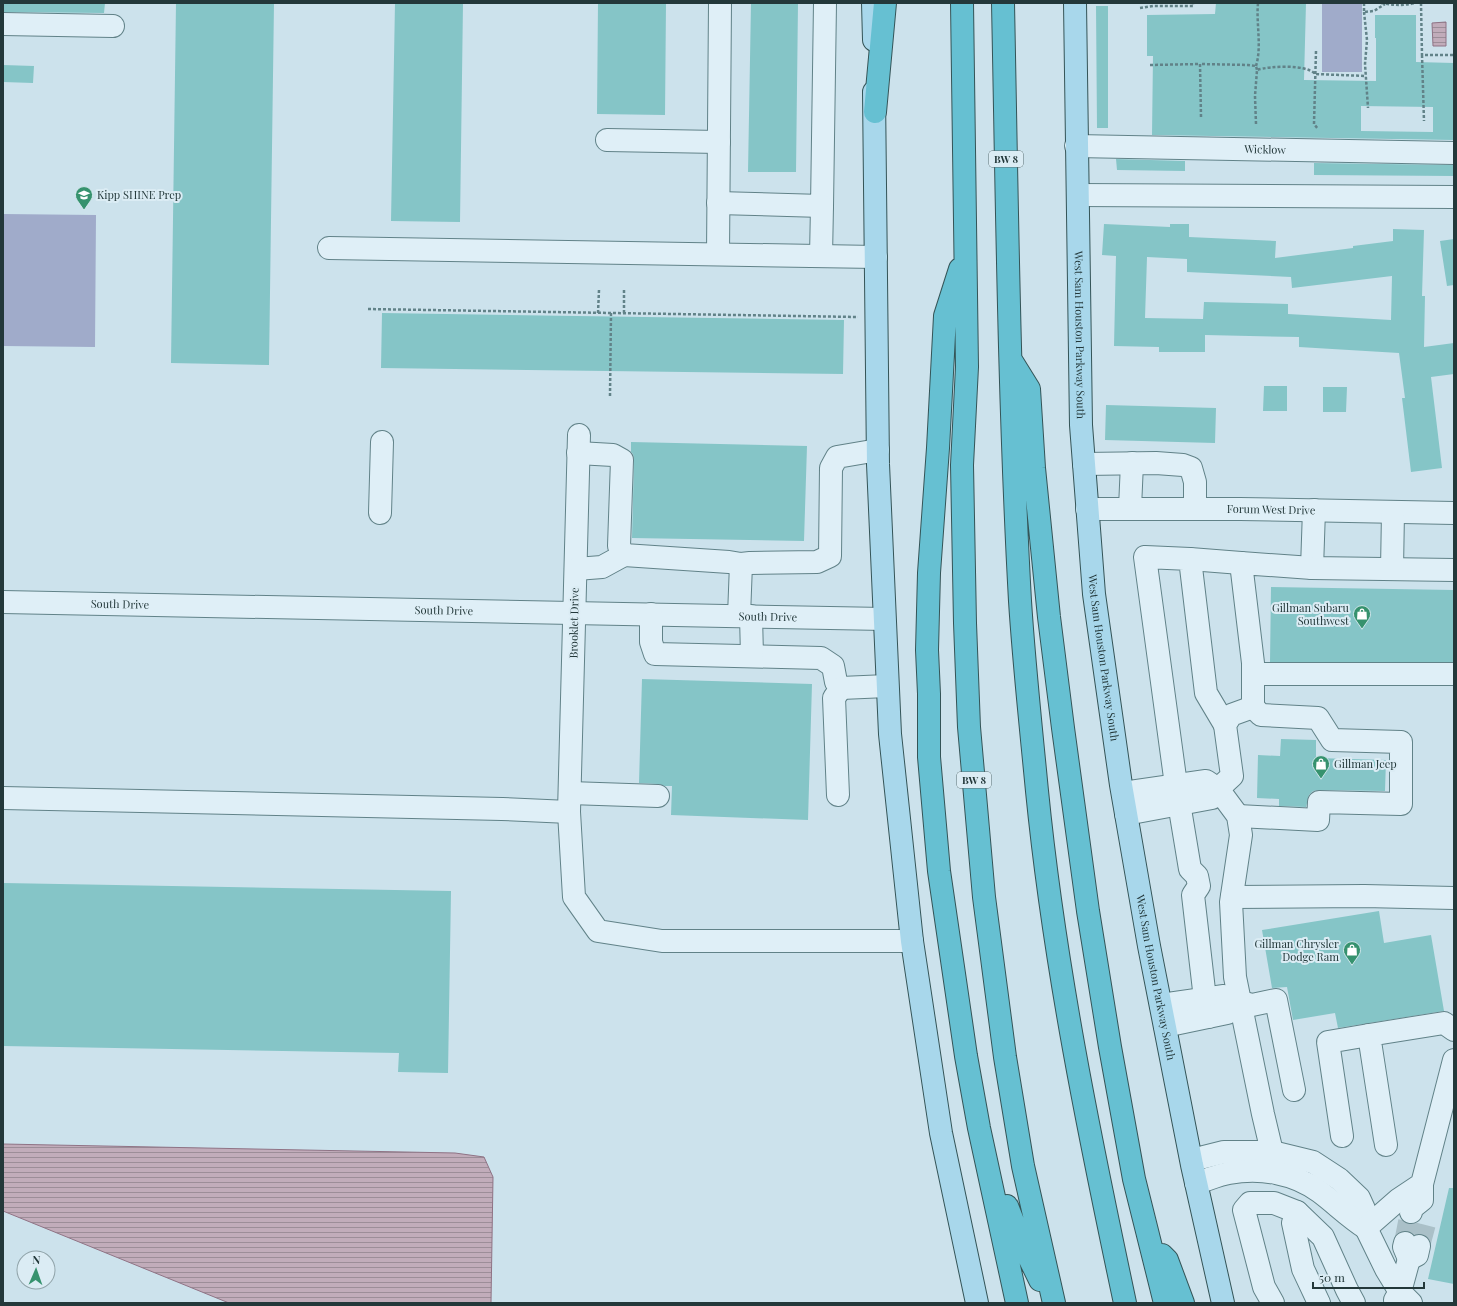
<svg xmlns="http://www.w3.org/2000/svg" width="1457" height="1306" font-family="'Playfair Display',serif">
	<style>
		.pitch { fill: #a0abca }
		.water { fill: url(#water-rules); stroke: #8f7385 }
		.building { fill: #85c5c7; fill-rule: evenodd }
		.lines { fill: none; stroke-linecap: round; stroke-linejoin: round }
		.minor-tunnel { stroke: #aac0c8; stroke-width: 22; stroke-dasharray: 22 11; stroke-linecap: butt }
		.minor-casing { stroke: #618288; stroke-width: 24 }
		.major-casing { stroke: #345457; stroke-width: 24 }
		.highway-casing { stroke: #345457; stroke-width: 24 }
		.path { stroke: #618288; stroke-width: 2.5; stroke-dasharray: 3 2; stroke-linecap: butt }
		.minor { stroke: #dfeff7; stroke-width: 22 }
		.major { stroke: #a8d7eb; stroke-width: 22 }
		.highway { stroke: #66c0d2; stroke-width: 22 }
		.labels { text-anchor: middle; stroke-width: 4; stroke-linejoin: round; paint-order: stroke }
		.shield { fill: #dbecf4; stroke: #5a6e72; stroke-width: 1 }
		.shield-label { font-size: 10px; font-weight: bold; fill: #23383a }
		.street-label { font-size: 11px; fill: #23383a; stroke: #dbecf4 }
		.poi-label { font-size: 11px; fill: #23383a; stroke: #dbecf4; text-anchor: start }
	</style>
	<defs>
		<pattern id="water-rules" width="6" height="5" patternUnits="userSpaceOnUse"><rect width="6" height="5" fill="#c1acba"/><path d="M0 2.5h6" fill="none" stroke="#9c8d98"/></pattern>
	</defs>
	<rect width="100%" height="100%" fill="#cce2ec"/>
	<path class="pitch" d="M1322 3H1362V72H1322Z
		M3 214 96 215 95 347 3 346Z"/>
	<path class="water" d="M1446 22V46H1433L1432 23Z
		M3 1144 455 1153 484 1157 493 1177 491 1303H229L3 1211Z"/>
	<path class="building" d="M3 3H105L104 13 3 12Z
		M176 3H274L269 365 171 363Z
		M395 3H463L460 222 391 221Z
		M598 3H666L665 115 597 114Z
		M751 3H798L796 172H748Z
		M1216 3H1306L1304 80 1376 81V38H1375V15H1416V62L1454 63V140L1152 135 1153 56H1147V15L1215 14ZM1361 106 1433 107V132L1361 131Z
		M1096 6H1108V128H1097Z
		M3 65 34 66 33 83 3 82Z
		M1116 159 1185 161V171L1117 170Z
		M1314 163 1454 165V176L1314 175Z
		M1104 224 1170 227V224H1189V237L1276 241 1275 258 1353 248V246L1393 241V229L1424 230 1422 296H1425L1424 347 1454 343V374L1431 377 1442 468 1411 472 1402 398H1405L1399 353 1299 347V337L1205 335V352H1159V347L1114 346 1116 256 1102 255ZM1147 257 1187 259V272L1291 277 1292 288 1392 276 1391 320 1288 314V304L1204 302 1203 319 1145 318Z
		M1454 239V285L1447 286 1440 241Z
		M382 313 844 320 843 374 381 368Z
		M1264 386H1287V411H1263Z
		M1323 387H1347L1346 412H1323Z
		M1106 405 1216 408 1215 443 1105 440Z
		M631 442 807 446 804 541 632 538 634 460 633 454 631 452Z
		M1271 587 1454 590V662H1270Z
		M642 679 812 684 808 820 671 815 672 786H665L658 784 639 783Z
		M1281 739 1316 740V758L1386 760 1385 791 1319 790 1313 791 1309 795 1306 807 1279 806V799L1257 798 1258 755 1280 756Z
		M3 883 451 891 448 1073 398 1072 399 1053 3 1046Z
		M1379 911 1384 943 1431 935 1444 1011 1338 1028 1335 1013 1293 1020 1287 987 1272 988 1262 930Z
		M1449 1188H1454V1284L1428 1279Z"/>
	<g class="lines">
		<path class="minor-tunnel" d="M1405 1243 1411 1212
			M1419 1246 1427 1216"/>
		<g class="minor-casing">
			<g id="minor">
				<path d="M3 24 113 26"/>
				<path d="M607 140 719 142"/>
				<path id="s1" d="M1076 146 1454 153"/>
				<path d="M1078 195 1454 197"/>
				<path d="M718 203 822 206 825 3"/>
				<path d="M329 248 876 257"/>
				<path d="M718 254 720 3"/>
				<path d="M821 256 822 206"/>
				<path d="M579 435 569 812 574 897 598 931 662 941H912"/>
				<path d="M578 453 613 455 622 460 619 546 624 555 729 562 741 564"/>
				<path d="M1084 464 1156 463 1183 465 1191 468 1195 482V508"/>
				<path d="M1130 508 1132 463"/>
				<path id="s2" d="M1087 509H1240L1454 513"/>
				<path d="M380 513 382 442"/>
				<path d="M1190 559 1241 563"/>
				<path d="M1312 568 1314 510"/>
				<path d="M576 569 602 567 624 555"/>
				<path d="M1392 569 1393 512"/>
				<path id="s3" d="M3 602 884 619"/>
				<path d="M651 614V642L655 654 821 658 833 666 836 682 841 688 887 686"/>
				<path d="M739 616 741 564 750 563 817 562 830 556 831 468 837 457 878 450"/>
				<path d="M751 616 752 656"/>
				<path d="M1253 674H1454"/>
				<path d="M570 793 658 796"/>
				<path d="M1123 793 1206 781 1218 789 1238 816 1241 835 1231 902 1235 977 1263 1114 1272 1152"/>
				<path d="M838 795 834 698 841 688"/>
				<path d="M3 798 502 809 569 812"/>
				<path d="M1126 814 1212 798 1218 789 1232 776 1225 725 1231 715 1253 707V663L1241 563 1312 568 1454 570"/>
				<path d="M1238 816 1318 820 1319 802 1401 804V742L1332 740 1318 718 1261 715 1253 707"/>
				<path d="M1232 897 1364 896 1454 898"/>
				<path d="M1161 1005 1224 996 1240 1002 1252 1005 1276 1000 1294 1090"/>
				<path d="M1208 1017 1205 999 1193 895 1199 886 1197 876 1190 869 1176 785 1145 557 1190 559 1206 693 1225 725"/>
				<path d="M1165 1026 1227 1013 1240 1002"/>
				<path d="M1342 1136 1328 1042 1369 1035"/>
				<path d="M1386 1145 1369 1035 1444 1023 1454 1030"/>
				<path d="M1192 1160 1224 1152H1272L1313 1162 1339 1179 1359 1198 1364 1209 1366 1228 1386 1269 1400 1292 1411 1303"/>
				<path d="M1196 1183C1207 1180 1218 1175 1229 1173 1260 1167 1295 1173 1320 1192 1336 1204 1350 1218 1366 1228"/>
				<path d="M1297 1212 1293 1223 1303 1269 1319 1303"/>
				<path d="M1411 1212 1412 1208 1422 1200V1184"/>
				<path d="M1366 1228 1398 1200 1422 1184 1454 1060"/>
				<path d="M1405 1243 1404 1247 1409 1259 1417 1255 1419 1246"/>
				<path d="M1395 1300 1400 1292 1409 1259"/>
				<path d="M1273 1303 1264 1287 1244 1210 1250 1203H1274L1297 1212 1323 1237 1347 1290 1354 1303"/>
			</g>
		</g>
		<g class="major-casing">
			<g id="major">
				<path d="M873 3 874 40"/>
				<path id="s4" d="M1075 3 1081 425 1094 594 1121 785 1149 946 1192 1165 1223 1303"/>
				<path d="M874 92 878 464 890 734 912 941 941 1133 977 1303"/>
			</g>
		</g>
		<g class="highway-casing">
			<path id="highway" d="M962 3 967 367 962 465 965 623 969 727 984 897 1005 1057 1023 1166 1054 1303
				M1003 3C1007 202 1009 402 1020 601 1024 664 1031 728 1037 791 1054 963 1089 1134 1125 1303
				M875 112 885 3
				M960 269 945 316 938 448 929 573 927 650 929 694V757L939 871 966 1056 979 1128 1017 1303
				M1011 360 1029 389 1034 468 1049 617 1063 728 1088 911 1110 1047 1134 1179 1165 1303
				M1007 1206 1020 1239 1040 1280
				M1162 1255 1167 1260 1183 1303"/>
		</g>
		<path class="path" d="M1364 3V12L1374 11 1385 4
			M1381 3C1393 5 1403 6 1415 3
			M1421 3 1422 55H1454
			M1140 8 1153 6H1193V3
			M1364 12 1367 40 1365 64 1368 108
			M1316 51 1314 124 1318 129
			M1422 55 1424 121
			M1150 65 1200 64
			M1256 66C1262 46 1256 24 1258 3
			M1201 117 1200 64 1248 65 1256 66 1257 70
			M1256 124 1255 96 1257 70C1269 66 1307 64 1315 74L1366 76
			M368 309 858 317
			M598 313 599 290
			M624 313V290
			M610 396 611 313"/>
		<use href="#minor" class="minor"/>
		<use href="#major" class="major"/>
		<use href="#highway" class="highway"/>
	</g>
	<defs>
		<g id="school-pin" transform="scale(0.9)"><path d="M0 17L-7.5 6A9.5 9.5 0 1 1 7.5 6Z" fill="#36926e" stroke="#dbecf4"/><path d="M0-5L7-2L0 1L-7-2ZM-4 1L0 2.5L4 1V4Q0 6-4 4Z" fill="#fff"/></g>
		<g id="shop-pin" transform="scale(0.9)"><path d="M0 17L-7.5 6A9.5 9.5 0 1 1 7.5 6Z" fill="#36926e" stroke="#dbecf4"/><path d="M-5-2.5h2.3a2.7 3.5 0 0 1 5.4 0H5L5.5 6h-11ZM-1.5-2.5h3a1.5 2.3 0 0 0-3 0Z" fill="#fff"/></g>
	</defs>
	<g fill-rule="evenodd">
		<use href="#school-pin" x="84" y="195"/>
		<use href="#shop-pin" x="1362" y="614"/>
		<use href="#shop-pin" x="1321" y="764"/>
		<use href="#shop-pin" x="1352" y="950"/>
	</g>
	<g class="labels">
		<g class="shield">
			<rect x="989" y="151" width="34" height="16" rx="3"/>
			<rect x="957" y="772" width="34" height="16" rx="3"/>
		</g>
		<g class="shield-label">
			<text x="1006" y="163">BW 8</text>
			<text x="974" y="784">BW 8</text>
		</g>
		<g class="street-label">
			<text dy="4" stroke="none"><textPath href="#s1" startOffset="189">Wicklow</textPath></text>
			<text dy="4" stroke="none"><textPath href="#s4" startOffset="332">West Sam Houston Parkway South</textPath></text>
			<text dy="4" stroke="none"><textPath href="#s2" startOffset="184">Forum West Drive</textPath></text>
			<text dy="4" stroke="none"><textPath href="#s3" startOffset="117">South Drive</textPath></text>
			<text dy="4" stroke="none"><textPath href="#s3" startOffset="441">South Drive</textPath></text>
			<text dy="4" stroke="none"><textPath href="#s3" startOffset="765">South Drive</textPath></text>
			<text transform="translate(574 623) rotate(-89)" y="4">Brooklet Drive</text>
			<text dy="4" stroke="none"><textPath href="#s4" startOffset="656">West Sam Houston Parkway South</textPath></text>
			<text dy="4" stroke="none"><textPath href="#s4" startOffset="980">West Sam Houston Parkway South</textPath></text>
		</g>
		<g class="poi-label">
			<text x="97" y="199">Kipp SHINE Prep</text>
			<text x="1349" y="612" text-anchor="end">Gillman Subaru<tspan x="1349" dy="13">Southwest</tspan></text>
			<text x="1334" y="768">Gillman Jeep</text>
			<text x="1339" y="948" text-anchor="end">Gillman Chrysler<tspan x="1339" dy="13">Dodge Ram</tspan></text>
		</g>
	</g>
	<rect width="1457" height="1306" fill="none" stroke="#23383a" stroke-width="8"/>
	<g transform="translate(36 1270) rotate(2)"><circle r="19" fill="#dbecf4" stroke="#91a4aa"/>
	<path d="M0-3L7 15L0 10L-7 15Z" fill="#36926e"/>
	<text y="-6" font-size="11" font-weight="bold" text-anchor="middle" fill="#23383a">N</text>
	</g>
	<path d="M1313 1282v6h111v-6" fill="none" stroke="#23383a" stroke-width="2"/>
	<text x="1319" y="1282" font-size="12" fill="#23383a" stroke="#dbecf4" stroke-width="3" paint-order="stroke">50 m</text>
</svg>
